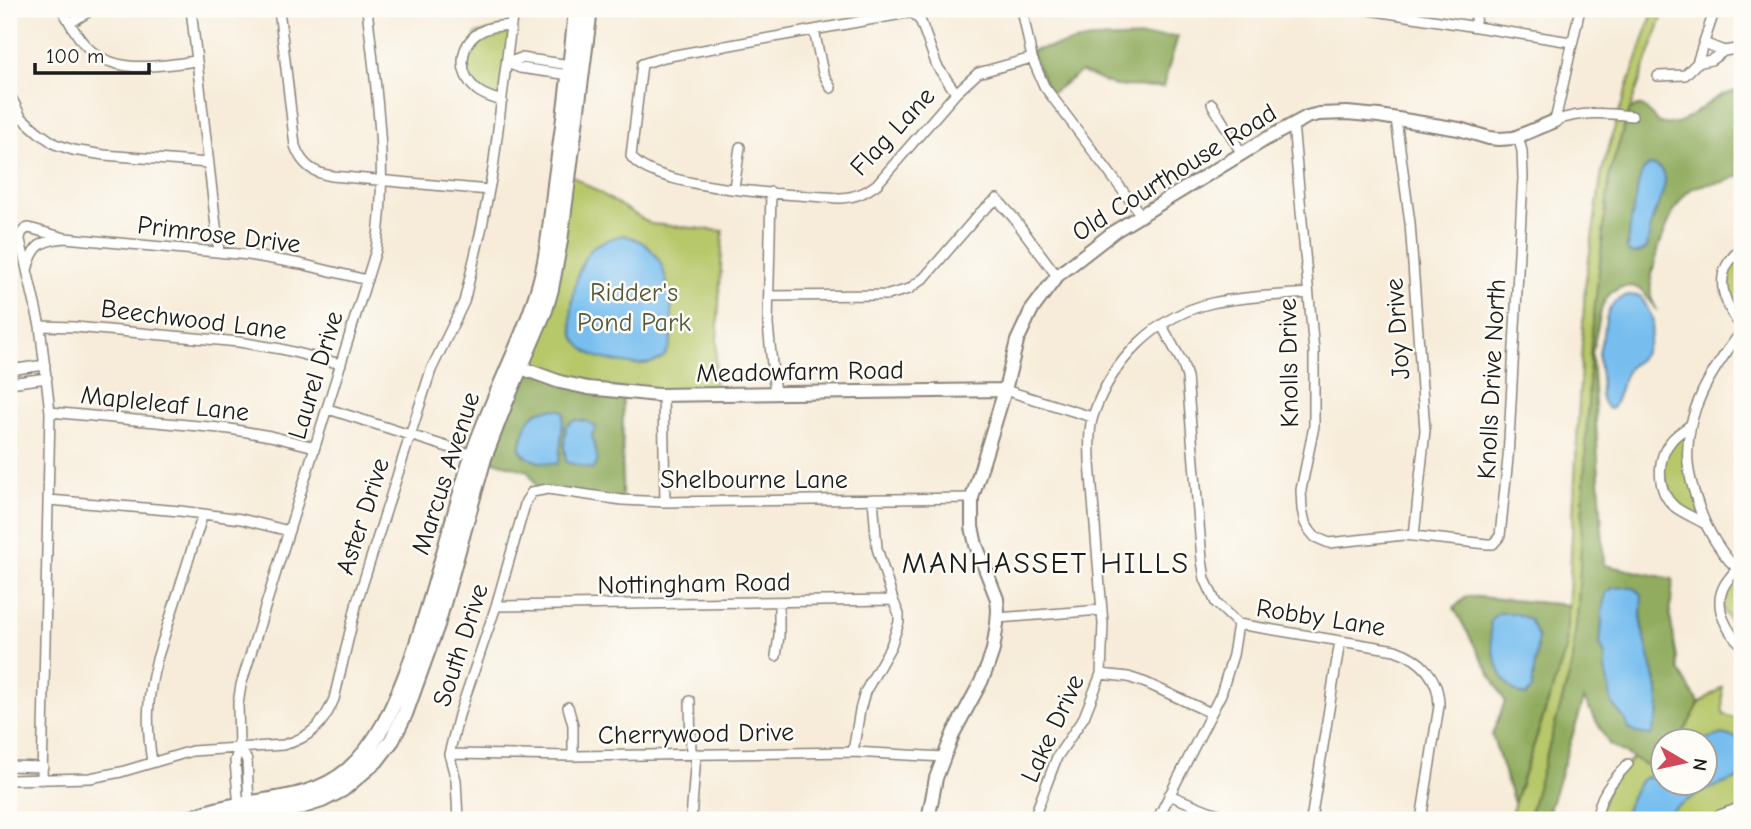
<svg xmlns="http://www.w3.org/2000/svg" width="1751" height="829" font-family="'Comic Neue',sans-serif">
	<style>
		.green { fill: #b7c86a; stroke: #6a7243; stroke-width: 2 }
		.forest { fill: #91ac5e; stroke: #56643d; stroke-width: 2; fill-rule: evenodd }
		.water { fill: #77beef; stroke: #4a6d86; stroke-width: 2 }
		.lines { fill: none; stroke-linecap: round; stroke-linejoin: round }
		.street-casing { stroke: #8a847a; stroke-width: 12 }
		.secondary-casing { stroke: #8a847a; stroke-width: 16 }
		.primary-casing { stroke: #8a847a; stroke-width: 18 }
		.street { stroke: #fff; stroke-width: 9 }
		.secondary { stroke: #fff; stroke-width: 12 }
		.primary { stroke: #fff; stroke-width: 14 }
		.labels { text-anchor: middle; stroke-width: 5; stroke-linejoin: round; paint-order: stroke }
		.street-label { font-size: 26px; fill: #1c1c1c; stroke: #fdfcf7 }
		.park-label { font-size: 26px; fill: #525837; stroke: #fdfcf7 }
		.quarter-label { font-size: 30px; letter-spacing: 2px; fill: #1c1c1c; stroke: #fdfcf7 }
	</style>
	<rect width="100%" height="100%" fill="#fdfcf7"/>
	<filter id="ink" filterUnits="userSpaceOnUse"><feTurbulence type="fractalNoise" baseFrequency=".0143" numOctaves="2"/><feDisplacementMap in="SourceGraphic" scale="14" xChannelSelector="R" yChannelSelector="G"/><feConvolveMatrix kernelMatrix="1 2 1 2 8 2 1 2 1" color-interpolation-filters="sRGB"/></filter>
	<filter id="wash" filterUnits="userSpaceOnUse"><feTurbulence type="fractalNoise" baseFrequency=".00686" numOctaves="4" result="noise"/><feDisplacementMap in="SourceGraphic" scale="28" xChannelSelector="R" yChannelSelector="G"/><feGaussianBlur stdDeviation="1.57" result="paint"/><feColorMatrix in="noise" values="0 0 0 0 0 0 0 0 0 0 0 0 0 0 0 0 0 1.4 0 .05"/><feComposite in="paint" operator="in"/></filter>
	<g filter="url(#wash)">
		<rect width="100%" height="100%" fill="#f7ecd9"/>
		<path class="green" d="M1654 9H1665L1624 126 1610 173 1591 341 1578 608 1571 669 1528 820H1509L1566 649 1585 286 1602 171 1619 112Z
			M511 25 507 63 521 58 571 65 570 75 507 63 502 101 482 94 463 67 476 34Z
			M569 174 651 224 723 231 714 395H647L521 368Z
			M1742 249V328L1723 292 1734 254Z
			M1689 426 1687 448 1705 524 1676 507 1662 486 1664 453Z
			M1737 569 1742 572V645L1720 603Z
			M1722 687 1723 714 1742 721V820H1597L1610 783 1633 758 1645 765 1663 758 1664 784H1706V742L1679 741 1699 704Z"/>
		<path class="forest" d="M1178 36 1163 87 1115 86 1081 72 1050 94 1030 51 1090 39Z
			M1742 89V175C1736 176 1733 179 1727 181 1714 185 1702 182 1690 190 1671 204 1647 272 1651 296 1652 301 1655 306 1657 311L1642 290 1632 286 1622 287 1612 292 1608 296 1602 306 1592 353 1604 565 1673 579 1670 616 1679 670 1699 704 1679 741 1664 742 1663 758 1645 765 1609 744 1584 699 1546 820H1528L1571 669 1578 608 1591 341 1610 173 1629 111C1649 95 1647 121 1664 124 1686 127 1703 103 1722 95 1729 91 1735 93 1742 89ZM1663 190 1650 228 1638 253 1634 252 1626 246 1633 216ZM1629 587 1641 604 1642 627 1653 673 1658 688 1659 713 1651 734 1636 733 1629 729 1624 718 1612 704 1605 668V655L1600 643 1602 623V612L1606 594Z
			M521 368 623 392 622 500 538 490 528 471 484 458ZM551 409 560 410 525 456 520 449 523 434 537 412Z
			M1467 596 1568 605 1566 649 1514 803 1492 735 1505 701 1454 608Z"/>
		<path class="water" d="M1652 165C1677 170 1659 201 1654 214 1650 225 1649 237 1647 248 1642 253 1634 255 1628 252 1626 243 1638 178 1643 171 1647 166 1647 167 1652 165Z
			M623 235C638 239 648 244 657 257 670 275 681 344 662 358 648 368 625 364 609 360 595 358 577 348 573 333 568 311 576 263 593 247 601 241 613 238 623 235Z
			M1628 295 1640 296C1645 302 1650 313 1653 320 1652 334 1649 351 1637 361 1632 365 1629 366 1626 373 1621 382 1619 394 1614 405L1611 409 1607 408C1597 393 1602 393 1601 377 1601 372 1599 366 1599 361 1598 352 1600 347 1602 339 1608 319 1602 305 1628 295Z
			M551 409 560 410 564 412 559 460 557 464C542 463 529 462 520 449 523 438 526 417 538 412 542 410 547 410 551 409Z
			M575 420 586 421 596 427 592 435 598 460 593 469 566 462 564 446 566 426Z
			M1629 587 1636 589 1642 595C1641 606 1640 617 1642 628 1646 642 1649 657 1653 671 1660 698 1663 708 1651 735L1636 733 1628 729 1624 718 1612 704 1605 668V655L1600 643 1602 623V612L1606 593 1613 588Z
			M1499 613H1514L1529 619 1538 638 1532 689 1526 696C1499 691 1488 643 1491 619Z
			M1722 734 1742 739V777L1699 793 1673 809 1669 813 1641 820H1624C1626 809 1635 780 1647 777 1654 776 1657 779 1663 776L1664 784H1706V742L1701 741Z"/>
	</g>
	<g filter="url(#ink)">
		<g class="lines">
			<g class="street-casing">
				<path id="street" d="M62 9C69 21 76 36 86 46 116 77 160 65 197 61
					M191 9 219 252
					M279 9 295 146C302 165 313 173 332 176L489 190
					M914 9 913 12 921 22 937 66 956 93
					M1022 9 1032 58 1044 86 1141 215
					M1363 9 1571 42
					M913 12 664 57 642 64 631 156C651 190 800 195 841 198 856 197 865 193 877 184L956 93 978 73 1032 58
					M70 23 93 9
					M1474 26 1478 9
					M814 30 823 73 831 88
					M1704 43 1724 51 1742 48
					M521 58 571 65 582 71 570 75 520 68 507 63Z
					M1697 63 1711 60 1724 51
					M1658 76 1685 75 1697 63 1715 9
					M9 93 21 117 38 132 55 144 73 150 104 155 208 163
					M502 101C493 98 484 96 477 90 456 73 459 41 484 30 492 26 502 26 511 25
					M1212 104 1242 154
					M1396 119 1410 223 1425 430 1414 536
					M1555 121 1580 9
					M1555 121C1581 111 1605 113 1632 116
					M9 123 21 117
					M1293 124 1314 351V426L1301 490 1302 509 1305 523 1310 531 1315 537 1329 543 1404 535 1487 544H1493L1500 536 1508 458 1523 178 1522 151 1518 136
					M734 188 740 147
					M771 192 768 325 775 394
					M1742 249C1710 272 1723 302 1742 328
					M27 270C33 246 41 240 65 238L249 255 301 264 367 280
					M769 296 888 295 909 289 925 277 980 213 997 199 1013 217 1057 276
					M40 326 75 327 239 342 281 349 341 364
					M1162 326 1182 362 1187 377 1202 560 1205 579 1216 603 1238 624 1395 650C1421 659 1439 677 1439 706L1421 820
					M1742 331C1712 370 1684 411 1688 463 1689 479 1695 495 1700 510 1707 530 1724 560 1742 572
					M9 370 45 365
					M9 383 47 378
					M1005 390 1092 417
					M663 395 665 502
					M328 409 476 456
					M50 412 230 429 270 436 315 447
					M1689 426C1684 430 1676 435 1672 440 1656 458 1656 491 1675 507 1684 514 1696 518 1705 524
					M49 500 180 511 241 519 289 531
					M1737 569C1732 575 1726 581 1723 588 1714 608 1727 632 1742 645
					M496 606 893 600
					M998 618 1101 610
					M776 656 779 636V603
					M1101 674 1128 677 1146 683 1211 713
					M690 701 691 754
					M568 707 573 725V756
					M239 747 247 760 249 806
					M853 752 860 710 865 692 891 646 899 622V614L893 600 877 548 873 499
					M449 754 573 756 853 752 944 757
					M152 762C146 724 147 696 157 659L203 514
					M9 766 43 767
					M9 780 90 778 121 772 192 751 283 745C310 738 324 724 334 699L357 602 431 370 464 302 482 226 493 169 513 9
					M42 780 50 412 40 326 20 240C20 234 23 229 29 228L65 238
					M1169 795 1209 811 1238 820
					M239 807 235 761 239 747 238 704 241 685 376 250C389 170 376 89 367 9
					M458 820 456 780 449 754 459 715 496 606 526 501 532 492 548 489 622 500 665 502 972 498
					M691 820 696 754
					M1033 820 1057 757 1084 717 1101 674 1103 624 1090 463C1090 448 1088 430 1093 416 1111 362 1155 316 1212 303 1243 296 1276 296 1308 293
					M1157 820 1221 694 1233 655 1238 624
					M1311 820 1340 641
					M1597 820C1598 796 1612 781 1628 764
					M1706 820 1742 807"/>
			</g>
			<g class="secondary-casing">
				<path id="secondary" d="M513 365 560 382 588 388 658 395 1005 390
					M928 820 936 778 944 757 954 732 981 682 988 665 993 650 997 624 998 610 997 599 976 545 972 527V498L1005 390 1017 341 1031 311 1057 276 1115 231 1266 139 1307 117 1319 114 1347 113 1379 116 1459 129 1489 138 1499 139 1514 138 1555 121"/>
			</g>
			<g class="primary-casing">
				<path id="primary" d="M188 820C238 795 303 809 348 770 378 744 393 708 407 672 434 601 449 526 473 454 494 392 528 335 543 271 550 240 552 208 556 177 564 121 571 65 576 9
					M228 820 297 808 322 800 343 789 376 761 392 740 405 714 437 625 484 458 506 401 545 310 551 289 560 241 590 9"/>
			</g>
			<use href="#street" class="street"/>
			<use href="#secondary" class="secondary"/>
			<use href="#primary" class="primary"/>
		</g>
	</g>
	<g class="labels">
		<g class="street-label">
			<text transform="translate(892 131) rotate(-47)" y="9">Flag Lane</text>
			<text transform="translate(1174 172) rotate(-32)" y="9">Old Courthouse Road</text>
			<text transform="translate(219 234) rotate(7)" y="9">Primrose Drive</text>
			<text transform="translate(194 319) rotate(7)" y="9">Beechwood Lane</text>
			<text transform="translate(1397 329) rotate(-94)" y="9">Joy Drive</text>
			<text transform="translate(1288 363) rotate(-91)" y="9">Knolls Drive</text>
			<text transform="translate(800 371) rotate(-1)" y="9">Meadowfarm Road</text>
			<text transform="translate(315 375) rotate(-73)" y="9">Laurel Drive</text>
			<text transform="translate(1491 379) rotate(-87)" y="9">Knolls Drive North</text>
			<text transform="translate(165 403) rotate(6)" y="9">Mapleleaf Lane</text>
			<text transform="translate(445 473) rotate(-72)" y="9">Marcus Avenue</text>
			<text x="754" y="488">Shelbourne Lane</text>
			<text transform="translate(362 516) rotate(-72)" y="9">Aster Drive</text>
			<text transform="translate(694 583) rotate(-1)" y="9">Nottingham Road</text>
			<text transform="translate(1321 617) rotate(9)" y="9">Robby Lane</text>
			<text transform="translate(460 645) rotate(-72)" y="9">South Drive</text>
			<text transform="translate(1052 728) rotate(-65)" y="9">Lake Drive</text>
			<text transform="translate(696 733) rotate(-1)" y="9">Cherrywood Drive</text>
		</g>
		<g class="park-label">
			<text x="634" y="301">Ridder's<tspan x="634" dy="30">Pond Park</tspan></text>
		</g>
		<g class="quarter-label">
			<text x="1046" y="573">MANHASSET HILLS</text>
		</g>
	</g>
	<rect width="1751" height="829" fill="none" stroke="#fdfcf7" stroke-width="35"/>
	<g transform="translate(1684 762) rotate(99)"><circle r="33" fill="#fdfcf7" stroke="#a3a29f" stroke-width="2"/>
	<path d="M0-5L12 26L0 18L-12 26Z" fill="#d1495b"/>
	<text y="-10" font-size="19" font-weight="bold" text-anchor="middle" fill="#1c1c1c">N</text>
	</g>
	<path d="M35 63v10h114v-10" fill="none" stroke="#1c1c1c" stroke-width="3.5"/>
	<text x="46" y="63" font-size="21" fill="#1c1c1c" stroke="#fdfcf7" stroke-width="5" paint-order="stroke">100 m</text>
</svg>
